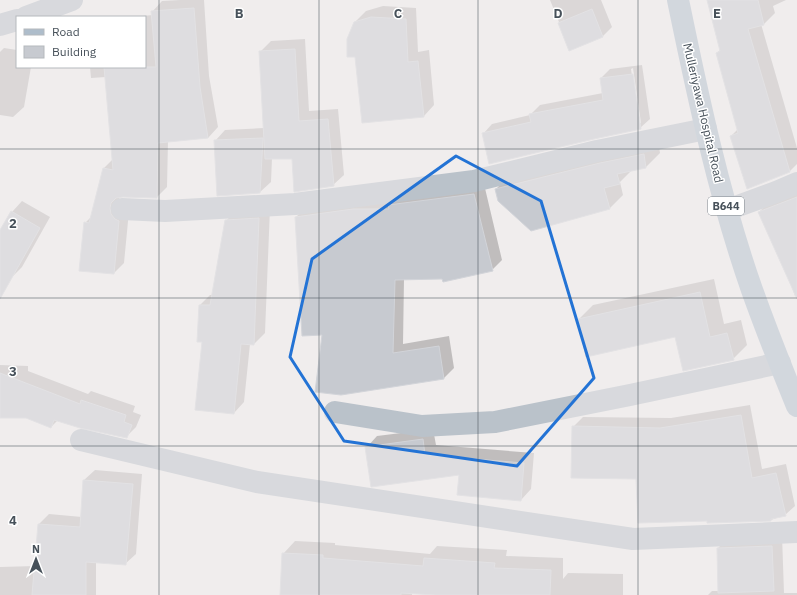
<svg xmlns="http://www.w3.org/2000/svg" width="797" height="595" font-family="'IBM Plex Sans',sans-serif">
	<style>
		.shadow { fill: #0003; fill-rule: evenodd }
		.building { fill: #c7cad0; stroke: #d2d4d9 }
		.lines { fill: none; stroke-linecap: round; stroke-linejoin: round }
		.street { stroke: #bac2ca; stroke-width: 22 }
		.primary { stroke: #aebdcb; stroke-width: 22 }
		.marked { fill: none; stroke: #2373d5; stroke-width: 3; stroke-linejoin: round }
		.grid { fill: none; stroke: #47515a; stroke-width: 1; stroke-opacity: 0.55 }
		.labels { text-anchor: middle; stroke-width: 3; stroke-linejoin: round; paint-order: stroke }
		.shield { fill: #fff; stroke: #7e858c; stroke-width: 1 }
		.shield-label { font-size: 11px; font-weight: bold; fill: #47515a }
		.street-label { font-size: 12px; fill: #47515a; stroke: #fff }
		.grid-label { font-size: 13px; text-anchor: middle; font-weight: bold; fill: #47515a; stroke: #fff; stroke-width: 3; stroke-linejoin: round; paint-order: stroke }
	</style>
	<rect width="100%" height="100%" fill="#f0eded"/>
	<path class="shadow" d="M180 0H204L209 76 218 127 208 138 168 141 167 187 157 197 122 196 119 197 121 204 129 211 124 263 114 273 85 223 92 216 104 168 113 159 106 77 91 78 90 67H145V17H131L153 15 152 12 162 1Z
		M550 0H601L612 27 603 36 570 49Z
		M709 0H786L773 6 775 13 764 24H761L797 148V164L789 172 731 136 738 129 717 53 721 49Z
		M383 6 416 8 418 52 429 50 434 105 424 116 355 22 366 11Z
		M305 39 309 111 338 109 344 175 333 185 293 158H272L271 182 260 192 215 141 225 130 264 128 260 52 271 41Z
		M4 48 17 50V67H31L24 107 13 117 0 115V52Z
		M642 65 650 119 640 128 483 134 492 124 530 115 540 105 603 93 601 78 610 69ZM633 68 641 123H639L631 69Z
		M658 141 660 153 646 167 632 170 620 182 623 195 610 208 496 189 510 175Z
		M484 184 502 260 492 270 443 278 404 279 403 344 449 336 454 368 444 378 323 334 296 217 306 207Z
		M797 191V298L796 296H795L790 282 759 212 769 202Z
		M22 201 50 217 22 267 12 277 0 271V232L12 212Z
		M270 208 265 333 254 344H250L244 402 234 413 203 341 200 305 210 295H213L226 221 236 210Z
		M714 279 724 324 741 320 747 345 733 359 675 336 579 319 593 305Z
		M0 365 28 366V371L88 394 91 391 135 406 133 412 141 415 136 427 126 437 58 420 51 427 26 417H0Z
		M750 405 762 469 786 464 795 506 785 515 771 520H708L637 479 573 427 583 417 671 418Z
		M433 429 436 445 534 453 531 489 521 500 460 474 367 447 377 436Z
		M95 470 142 474 136 554 125 564 96 562V595H0V567L35 566 39 524 49 514 82 517 84 480Z
		M782 535 784 593H797V595H708L712 591H719L718 548 728 538Z
		M295 541 335 543V545L430 554 437 546 507 550 506 556 563 558V579L568 573 623 574V595H451L412 592V595H281L283 554Z"/>
	<path class="building" d="M707 0H758L764 25 748 29 790 172 747 189 730 136 738 133 716 53 720 51Z
		M194 8 200 87 208 138 158 143 157 198 123 197 116 198 111 203 110 208 111 214 115 219 119 221 114 274 79 271 84 222 89 223 103 168 113 170 104 67H156L151 11Z
		M592 9 603 37 569 51 558 23Z
		M371 17 406 19 408 62 418 61 424 117 362 123 355 57H347V39L354 22Z
		M295 49 299 121 328 119 334 186 294 192 292 159H265L259 51Z
		M633 74 641 129 594 139 489 164 482 133 531 122 529 114 603 100 600 78Z
		M263 138 260 193 217 196 214 140Z
		M644 154 646 168 617 174 620 184 604 188 610 209 531 231 498 201 495 189 600 163Z
		M474 194 493 271 443 282 442 279 395 280 393 353 439 346 444 379 341 395 315 392 322 335 302 336 295 217 353 209H389L388 205Z
		M797 197V299L758 212Z
		M11 211 40 228 0 299V230Z
		M259 218 254 345 241 344 234 414 195 410 202 342H197L199 305H210L225 220Z
		M700 292 710 337 727 333 734 360 683 371 675 337 586 357 578 319Z
		M0 373 80 404 81 400 126 415 124 422 132 425 127 438 80 428 54 420 51 428 26 418H0Z
		M741 415 752 478 776 473 786 516 771 519V521L707 523V521L638 523 636 479 571 478 572 426 660 428Z
		M423 439 425 455 524 463 521 501 457 495 459 475 371 487 365 447Z
		M83 480 133 484 126 565 86 562V595H32L38 524 80 527Z
		M772 546 774 591 718 593 717 548Z
		M282 553 323 555V558L423 566 424 558 495 563 494 568 551 570 550 595H436L401 593V595H280Z"/>
	<g class="lines">
		<path class="street" d="M26 17 72 0
			M0 25 17 20
			M122 209 165 211 295 204 474 181 597 151 706 129
			M727 210 776 192 797 183
			M335 412 422 426 495 422 630 395 780 363
			M81 440 257 482 633 539 797 532"/>
		<path class="primary" d="M678 0C698 97 719 196 752 290 766 329 781 367 797 406"/>
	</g>
	<path d="M0 0H797V595H0ZM456 156 541 201 594 378 517 466 344 441 290 357 312 259Z" fill="#f0eded" fill-opacity=".55" fill-rule="evenodd"/>
	<path class="marked" d="M456 156 541 201 594 378 517 466 344 441 290 357 312 259Z"/>
	<path class="grid" d="M159 0V595M319 0V595M478 0V595M638 0V595M0 149H797M0 298H797M0 446H797"/>
	<g class="labels">
		<rect class="shield" x="708" y="197" width="36" height="18" rx="3"/>
		<g class="shield-label">
			<text x="726" y="210">B644</text>
		</g>
		<g class="street-label">
			<text transform="translate(703 113) rotate(77)" y="4">Mulleriyawa Hospital Road</text>
		</g>
	</g>
	<g class="grid-label">
		<text x="239" y="18">B</text>
		<text x="398" y="18">C</text>
		<text x="558" y="18">D</text>
		<text x="717" y="18">E</text>
		<text x="13" y="228">2</text>
		<text x="13" y="376">3</text>
		<text x="13" y="525">4</text>
	</g>
	<rect x="16" y="16" width="130" height="52" fill="#ffffff" stroke="#b5b9bd"/>
	<rect x="24" y="29" width="20" height="6" fill="#aebdcb" stroke="#b5b9bd"/>
	<text x="52" y="36" font-size="12" fill="#47515a">Road</text>
	<rect x="24" y="46" width="20" height="12" fill="#c7cad0" stroke="#b5b9bd"/>
	<text x="52" y="56" font-size="12" fill="#47515a">Building</text>
	<g transform="translate(36 559)" stroke="#ffffff" stroke-width="3" paint-order="stroke">
	<path d="M0-3L7 15L0 10L-7 15Z" fill="#47515a"/>
	<text y="-6" font-size="11" font-weight="bold" text-anchor="middle" fill="#47515a">N</text>
	</g>
</svg>
